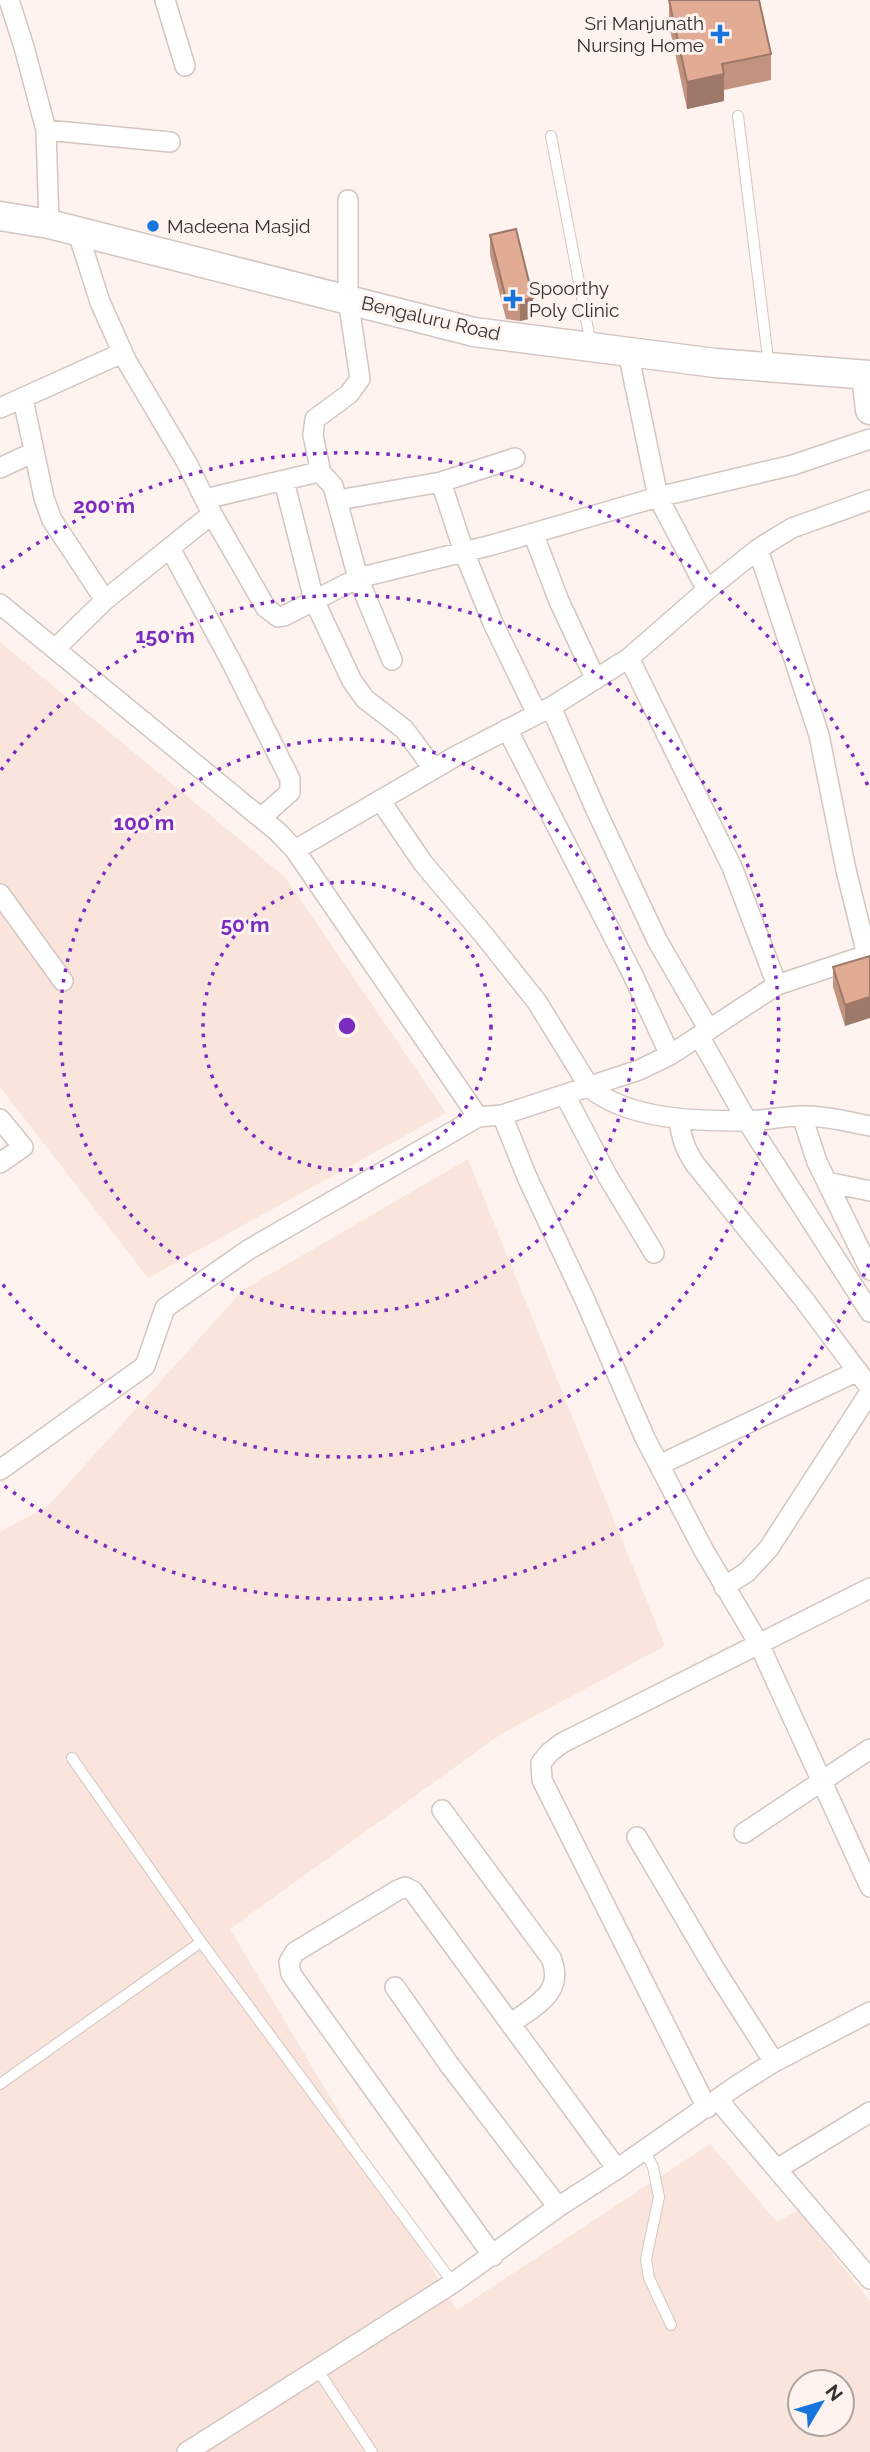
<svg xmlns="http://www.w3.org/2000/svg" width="870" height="2452" font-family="Raleway,sans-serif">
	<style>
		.built { fill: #fae5dc; fill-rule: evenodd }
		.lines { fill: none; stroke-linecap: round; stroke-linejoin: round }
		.lane-casing { stroke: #d3c6c1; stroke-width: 12 }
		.street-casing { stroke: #d3c6c1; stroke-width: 22 }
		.secondary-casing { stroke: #d3c6c1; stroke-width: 31 }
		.lane { stroke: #fff; stroke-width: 10 }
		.street { stroke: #fff; stroke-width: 19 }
		.secondary { stroke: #fff; stroke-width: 28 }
		.wall { fill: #c2947f }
		.shaded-wall { fill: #9e7868 }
		.building { fill: #e2ac94; stroke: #9e7868; stroke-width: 2 }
		.ring { fill: none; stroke: #7b2cbf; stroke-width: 3.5; stroke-dasharray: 3.5 7 }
		.poi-dot { fill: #1875de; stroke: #fef3ef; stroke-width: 2.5 }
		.labels { text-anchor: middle; stroke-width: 6; stroke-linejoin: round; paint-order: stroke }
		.poi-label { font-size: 19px; fill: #36312f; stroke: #fef3ef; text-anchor: start }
		.street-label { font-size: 19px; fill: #36312f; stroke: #fef3ef }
		.centre { fill: #7b2cbf; stroke: #fef3ef; stroke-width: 3.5 }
		.ring-label { font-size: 21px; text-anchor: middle; font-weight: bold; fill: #7b2cbf; stroke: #fef3ef; stroke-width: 6; stroke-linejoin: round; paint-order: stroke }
	</style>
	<rect width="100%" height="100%" fill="#fef3ef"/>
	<path class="built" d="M0 642 285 877 446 1113 148 1278 0 1087Z
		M468 1159 665 1646 501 1734 230 1929 457 2310 710 2144 777 2222 798 2210 870 2301V2452H0V1532L49 1505 243 1290ZM800 2382H842V2424H800Z"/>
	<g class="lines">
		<g class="lane-casing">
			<path id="lane" d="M738 116 769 366
				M551 136 591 345
				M72 1758 201 1942 453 2283
				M0 2084 201 1942
				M644 2149 653 2167 659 2197 646 2259 649 2278 671 2325
				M317 2369 372 2452"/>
		</g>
		<g class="street-casing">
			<path id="street" d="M9 0 24 47 46 130 49 224
				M165 0 185 66
				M46 130 170 142
				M78 233 100 302 126 360 187 463 212 514 266 608 278 617 284 616 358 578 492 545 658 497 793 465 870 439
				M628 352 658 497 707 590
				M23 399 44 498 52 520 105 600
				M0 408 122 353
				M0 468 34 452
				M321 473 313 435 315 419 349 394 360 379 348 299V200
				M284 481 314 600 352 681 365 699 404 729 433 768
				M441 482 464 552 493 623 537 714
				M205 499 314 473H321L333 486 358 578 392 660
				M338 500 441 482 515 458
				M533 533 559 601 595 678
				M170 548 232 663 290 779V792L262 817
				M758 549 819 735 846 870 867 955
				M0 604 278 832 295 850 478 1117 502 1115 639 1070 670 1055 777 985 870 954
				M55 649 105 600 212 514
				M629 658 732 867 777 985
				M551 707 596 810 657 940 709 1030
				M507 729 632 973 670 1055
				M380 800 423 863 483 934 537 1002 590 1088C630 1120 696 1121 746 1121 766 1121 786 1115 806 1116 827 1116 849 1122 870 1126
				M295 850 456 756 551 707 629 658 707 590 758 549 792 528 870 500
				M0 894 63 981
				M699 1036 747 1121 870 1312
				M565 1095 608 1177 654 1253
				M502 1115 527 1177 584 1298 645 1438 703 1549 759 1644 870 1887
				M802 1116 817 1162 870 1270
				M0 1119 23 1147 0 1163
				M679 1119C681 1137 685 1149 695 1164L802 1297 870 1388
				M827 1182 870 1191
				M659 1465 858 1371
				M0 1470 145 1366 165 1308 248 1250 478 1117
				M724 1587 747 1572 769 1548 870 1392
				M442 1810 551 1958C565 1992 537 2004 512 2023
				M744 1833 870 1749
				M637 1837 716 1971 774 2062
				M395 1987 448 2063 558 2207
				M718 2100 870 2279
				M707 2108 542 1780 541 1763 549 1753 562 1743 870 1588
				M777 2169 870 2112
				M493 2256 291 1974 289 1962 295 1952 398 1890 405 1887 413 1891 617 2169
				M187 2452 453 2283 558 2207 617 2169 736 2086 774 2062 870 2012"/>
		</g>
		<g class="secondary-casing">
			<path id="secondary" d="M0 216 49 224 474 332 715 363 870 375
				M866 375 870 410"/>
		</g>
		<use href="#lane" class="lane"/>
		<use href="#street" class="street"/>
		<use href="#secondary" class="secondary"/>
	</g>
	<path class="wall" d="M669 0 771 54V80L724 90V101L687 109 669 25Z
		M490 235 533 318 520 321 506 319 490 255Z
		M870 956 845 1026 833 987V967Z"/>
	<path class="shaded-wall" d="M724 74V101L687 109V82Z
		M533 298V318L520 321V301Z
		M870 997V1018L845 1026V1005Z"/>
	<path class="building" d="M669 0H759L771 54 722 64 724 74 687 82Z
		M516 229 533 298 520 301 506 299 490 235Z
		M870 956V997L845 1005 833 967Z"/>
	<g class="ring">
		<circle cx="347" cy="1026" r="144"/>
		<circle cx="347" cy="1026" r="287"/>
		<path d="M1 770A431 431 0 1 1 1 1282"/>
		<path d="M869 1264A574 574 0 0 1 2 1484M2 568A574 574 0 0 1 869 788"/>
	</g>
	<g class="poi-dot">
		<path d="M716.5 23.5h7v7h7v7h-7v7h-7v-7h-7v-7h7z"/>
		<circle cx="153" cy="226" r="7"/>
		<path d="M509.5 288.5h7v7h7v7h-7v7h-7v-7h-7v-7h7z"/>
	</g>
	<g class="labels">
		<g class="poi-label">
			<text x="704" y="30" text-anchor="end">Sri Manjunath<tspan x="704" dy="22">Nursing Home</tspan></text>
			<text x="167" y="233">Madeena Masjid</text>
			<text x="529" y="295">Spoorthy<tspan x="529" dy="22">Poly Clinic</tspan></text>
		</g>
		<g class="street-label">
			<text transform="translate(431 318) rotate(13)" y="7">Bengaluru Road</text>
		</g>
	</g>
	<circle cx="347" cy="1026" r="10" class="centre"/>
	<g class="ring-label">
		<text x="104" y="513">200 m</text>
		<text x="165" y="643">150 m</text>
		<text x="144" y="830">100 m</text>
		<text x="245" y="932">50 m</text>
	</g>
	<g transform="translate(821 2403) rotate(52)"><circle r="33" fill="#fef3ef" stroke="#aea5a2" stroke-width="2"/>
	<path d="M0-5L12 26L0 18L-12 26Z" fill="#1875de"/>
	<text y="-10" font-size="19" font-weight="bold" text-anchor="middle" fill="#36312f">N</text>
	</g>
</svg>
